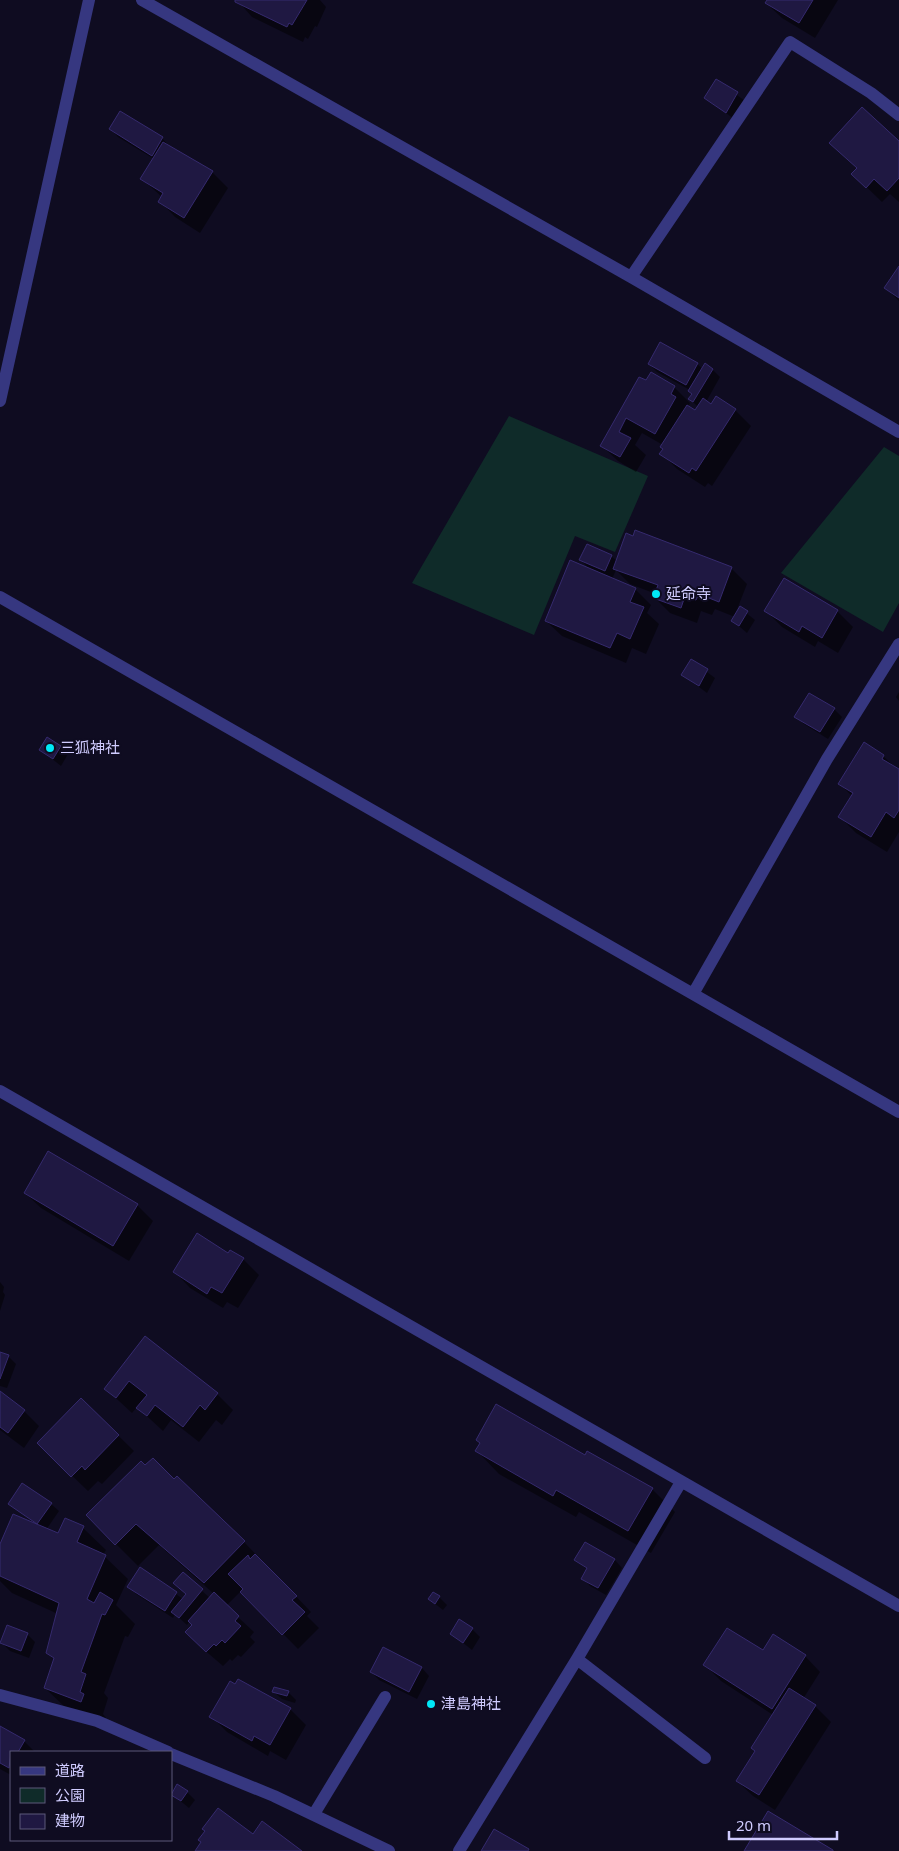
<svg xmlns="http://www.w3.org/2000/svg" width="899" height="1851" font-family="'Noto Sans','Noto Sans JP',sans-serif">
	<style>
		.green { fill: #0f2b29 }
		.shadow { fill: #0007 }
		.building { fill: #1f1842; stroke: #352a6e }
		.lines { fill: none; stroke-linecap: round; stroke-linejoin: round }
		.minor { stroke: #363780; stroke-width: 12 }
		.poi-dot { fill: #00e8f7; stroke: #0f0c21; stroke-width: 2 }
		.labels { text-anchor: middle; stroke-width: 4; stroke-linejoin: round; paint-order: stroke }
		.poi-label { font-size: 15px; fill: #d0ccff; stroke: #0f0c21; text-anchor: start }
	</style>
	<rect width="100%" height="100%" fill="#0f0c21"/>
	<path class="green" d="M509 416 648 476 615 552 575 536 534 635 412 583Z
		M884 447 899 456V603L883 632 781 573Z"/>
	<path class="shadow" d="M237 0H320L326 7 317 27 315 26 308 39 305 37 303 42 252 17Z
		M768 0H838L815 38 782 18 766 3Z
		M717 80 745 101 734 119 706 98Z
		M121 113 162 138 170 147 212 172 228 188 200 233 175 217 160 201 162 197 142 179 154 159 118 137 111 129Z
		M899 142V202L890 194 882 202 853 174Z
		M899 268V301L886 288Z
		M649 364H697L703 369 713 370 720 377 706 402 711 406 717 398 735 410 751 426 712 486 708 483 705 487 677 469 661 453 664 450 663 445 642 433 635 445 646 455 636 472 618 461 602 446 647 382 674 387 690 403 688 407 695 412 698 407 690 399 693 394 690 390 657 372Z
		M611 556 617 561 731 568 747 584 736 612 740 608 755 620 747 633 733 621 735 617 715 609 712 615 701 611 697 623 670 613 654 597 656 594 630 584 616 570 612 579 635 589 651 605 647 613 659 624 646 654 632 648 626 663 562 636 546 621 591 571 581 560Z
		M784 580 837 611 853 627 838 653 818 641 815 647 782 627 766 611Z
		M691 660 715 678 707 693 683 675Z
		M899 692V701L896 697Z
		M834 709 842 717 828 739 804 724 796 716Z
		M60 747 68 754 61 766 41 750Z
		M883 756 899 771V832L887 852 856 833 840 817 853 797 840 784Z
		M25 1193 137 1205 153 1221 129 1261 41 1208Z
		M229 1254 243 1259 259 1275 238 1308 227 1302 223 1308 190 1288 175 1272Z
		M0 1282 4 1287 3 1292 5 1295 0 1311Z
		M145 1338 217 1394 233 1410 222 1425 216 1420 199 1442 171 1420 163 1431 137 1407 132 1413 106 1389Z
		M0 1353 8 1356 16 1364 7 1388 0 1386Z
		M0 1393 24 1411 39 1426 24 1448 0 1430Z
		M81 1399 134 1451 102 1484 98 1481 88 1491 38 1443Z
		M477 1451 586 1457 652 1489 675 1512 651 1553 579 1512 576 1517 499 1474Z
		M145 1466 174 1481 244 1542 311 1612 307 1616 319 1628 298 1649 241 1591 226 1606 254 1632 250 1637 255 1642 241 1657 238 1655 232 1661 230 1659 223 1666 202 1648 190 1621 187 1625 175 1614 173 1618 136 1594 129 1586 140 1569 183 1599 187 1595 183 1574 210 1598 214 1594 159 1545 138 1566 116 1544Z
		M9 1504H51L59 1511 46 1530 59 1535 83 1528 106 1550 103 1555 128 1579 116 1605 135 1624 128 1637 125 1636 104 1693 108 1698 103 1714 106 1718 103 1724 68 1710 45 1688 55 1660 47 1653 58 1614 12 1593 0 1581V1547L33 1522Z
		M585 1544 615 1560 622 1568 606 1595 590 1586 583 1578 588 1570 576 1560Z
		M439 1597 447 1605 443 1610 429 1599Z
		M472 1629 480 1637 472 1650 452 1634Z
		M27 1634 35 1642 29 1658 10 1651 2 1643Z
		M763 1652 805 1656 820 1672 803 1699 815 1706 831 1722 775 1810 753 1796 737 1781 756 1751 773 1715 721 1681 705 1665Z
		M422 1668 429 1676 417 1699 379 1680 371 1672Z
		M239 1680 290 1709 306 1725 286 1760 270 1751 268 1756 227 1732 211 1716Z
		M274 1692H288L296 1700 295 1703 282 1699Z
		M0 1728 24 1741 35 1752H11V1775L0 1769Z
		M187 1792 195 1800 189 1808 172 1794Z"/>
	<path class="building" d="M235 0H307L292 25 289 23 287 27 235 2Z
		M767 0H813L799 23 765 3Z
		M716 79 738 92 726 113 704 98Z
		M862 107 899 141V178L887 191 874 179 866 188 851 174 857 168 829 143Z
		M120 111 163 137 152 156 109 129Z
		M163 142 213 171 184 218 158 202 163 193 140 179Z
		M899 266V298L884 288Z
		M660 342 698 363 686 385 648 364Z
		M705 363 713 369 693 402 688 399 692 394 688 391Z
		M651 372 675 386 671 394 676 397 655 434 626 418 619 432 631 438 620 457 600 446 639 377 646 380Z
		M716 396 736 409 696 471 692 468 689 473 659 454 663 449 660 447 687 405 695 410 703 398 711 404Z
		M635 530 732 567 719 602 699 594 696 600 685 596 681 608 653 598 658 585 613 569 626 533 633 536Z
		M587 544 612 555 605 571 579 560Z
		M570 560 636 588 630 602 644 607 630 639 617 633 610 648 545 621Z
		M784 578 838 610 822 638 802 626 799 632 764 611Z
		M740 606 748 611 739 626 731 621Z
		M691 659 708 669 699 686 681 675Z
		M809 693 835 708 820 732 794 717Z
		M47 737 61 746 53 759 39 750Z
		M864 742 884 755 882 759 899 769V810L894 818 886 812 871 837 838 817 853 793 838 784Z
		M48 1151 138 1204 113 1246 24 1193Z
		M197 1233 228 1253 230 1250 244 1258 222 1293 211 1287 207 1294 173 1272Z
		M145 1336 218 1393 205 1410 200 1405 183 1427 155 1405 147 1416 136 1408 147 1395 129 1381 116 1398 104 1389Z
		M0 1352 9 1355 0 1379Z
		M0 1391 25 1410 8 1433 0 1427Z
		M81 1398 119 1435 85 1470 82 1466 71 1477 37 1443Z
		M496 1404 585 1455 587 1451 653 1488 628 1531 556 1490 553 1496 475 1451 480 1443 476 1440Z
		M153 1458 174 1479 177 1476 245 1541 204 1583 136 1524 115 1545 86 1515 141 1461 145 1465Z
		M22 1483 52 1503 37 1524 8 1504Z
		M13 1514 58 1533 65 1518 84 1526 77 1542 106 1555 87 1599 94 1603 100 1592 113 1600 105 1615 102 1614 81 1672 86 1674 80 1692 84 1694 81 1702 44 1688 54 1658 46 1653 59 1603 0 1576V1544Z
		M585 1542 615 1559 598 1588 581 1579 587 1568 574 1560Z
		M255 1554 297 1596 292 1600 305 1612 282 1635 240 1592 243 1589 228 1574 248 1555 250 1559Z
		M140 1567 177 1592 165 1611 127 1587Z
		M183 1572 203 1589 179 1618 171 1612 186 1594 173 1583Z
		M214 1592 239 1616 235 1621 241 1626 225 1643 222 1640 216 1646 214 1644 206 1652 185 1632 192 1625 188 1621Z
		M433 1592 440 1596 435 1604 428 1599Z
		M459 1619 473 1628 463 1643 450 1634Z
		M7 1625 28 1633 21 1651 0 1643Z
		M727 1628 763 1650 773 1634 806 1655 772 1709 703 1665Z
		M383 1647 422 1667 409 1692 370 1672Z
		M238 1679 291 1708 270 1745 254 1736 252 1741 209 1717 230 1681 235 1684Z
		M274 1687 289 1691 287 1696 272 1692Z
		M789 1688 816 1705 759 1795 736 1781 755 1751 751 1748Z
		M0 1726 25 1740 18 1752H11L9 1768 0 1763Z
		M177 1784 188 1791 181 1801 171 1795Z
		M218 1808 253 1834 262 1821 302 1851H195L201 1842 198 1840 205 1831 202 1829Z
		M768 1811 833 1850V1851H744Z
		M494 1829 529 1849 528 1851H481Z"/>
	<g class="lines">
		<path class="minor" d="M142 0 631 277 899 432
			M631 277 790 42 871 93 899 115
			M0 401 89 0
			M0 597 899 1112
			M693 994 827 759 899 644
			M0 1091 899 1606
			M577 1659 705 1758
			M0 1695 97 1721 168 1752
			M171 1754 274 1796 389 1851
			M314 1814 385 1697
			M459 1851 577 1659 681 1482"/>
	</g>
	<g class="poi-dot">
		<circle cx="656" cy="594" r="5"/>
		<circle cx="50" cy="748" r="5"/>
		<circle cx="431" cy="1704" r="5"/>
	</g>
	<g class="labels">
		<g class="poi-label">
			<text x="666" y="599">延命寺</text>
			<text x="60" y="753">三狐神社</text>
			<text x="441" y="1709">津島神社</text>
		</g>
	</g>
	<rect x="10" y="1751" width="162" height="90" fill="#0f0c21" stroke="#5c597a"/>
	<rect x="20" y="1767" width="25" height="8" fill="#363780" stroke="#5c597a"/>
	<text x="55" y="1776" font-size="15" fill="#d0ccff">道路</text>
	<rect x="20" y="1788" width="25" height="15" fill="#0f2b29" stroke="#5c597a"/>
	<text x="55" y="1801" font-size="15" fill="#d0ccff">公園</text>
	<rect x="20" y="1814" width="25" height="15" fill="#1f1842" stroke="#5c597a"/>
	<text x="55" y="1826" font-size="15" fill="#d0ccff">建物</text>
	<path d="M729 1831v8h108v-8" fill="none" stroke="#d0ccff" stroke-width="2.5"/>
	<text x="736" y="1831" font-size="15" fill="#d0ccff" stroke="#0f0c21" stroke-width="4" paint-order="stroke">20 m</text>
</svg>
